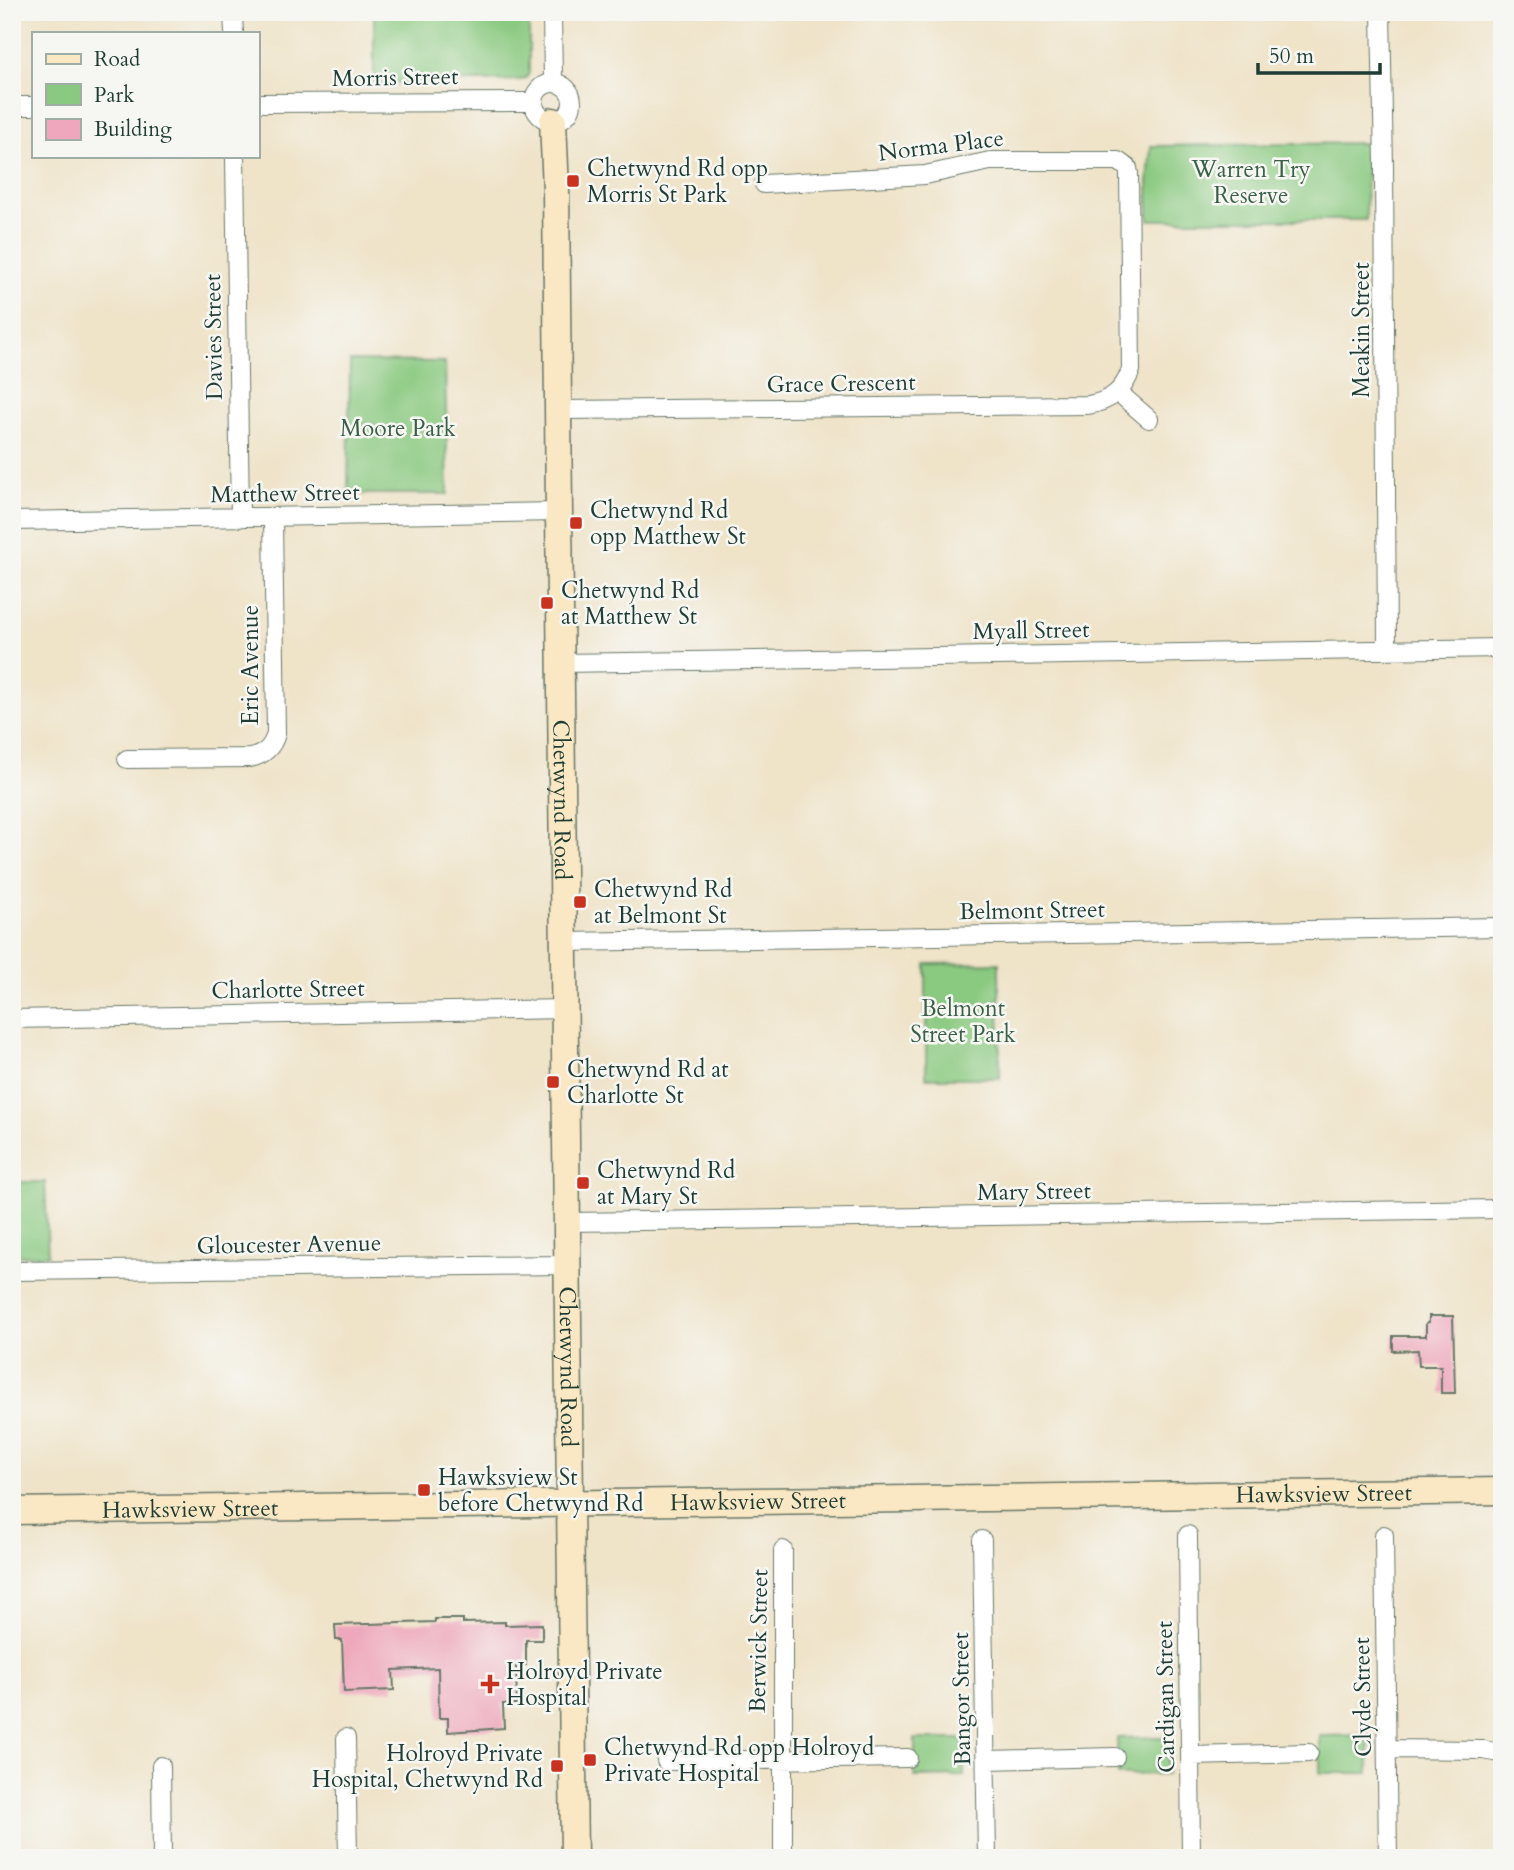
<svg xmlns="http://www.w3.org/2000/svg" width="1514" height="1870" font-family="Cardo,serif">
	<style>
		.green { fill: #8ac980; stroke: #54835a; stroke-width: 2 }
		.building { fill: #eea7bc }
		.lines { fill: none; stroke-linecap: round; stroke-linejoin: round }
		.street-casing { stroke: #687768; stroke-width: 20 }
		.secondary-casing { stroke: #687768; stroke-width: 29 }
		.street { stroke: #fff; stroke-width: 18 }
		.secondary { stroke: #fae7c3; stroke-width: 26 }
		.poi-dot { fill: #c8321e; stroke: #f6f6f2; stroke-width: 2.5 }
		.labels { text-anchor: middle; stroke-width: 5; stroke-linejoin: round; paint-order: stroke }
		.street-label { font-size: 23px; fill: #1f3d34; stroke: #f6f6f2 }
		.poi-label { font-size: 23px; fill: #1f3d34; stroke: #f6f6f2; text-anchor: start }
		.park-label { font-size: 23px; fill: #3a6047; stroke: #f6f6f2 }
	</style>
	<rect width="100%" height="100%" fill="#f6f6f2"/>
	<filter id="ink" filterUnits="userSpaceOnUse"><feTurbulence type="fractalNoise" baseFrequency=".0143" numOctaves="2"/><feDisplacementMap in="SourceGraphic" scale="14" xChannelSelector="R" yChannelSelector="G"/><feConvolveMatrix kernelMatrix="1 2 1 2 8 2 1 2 1" color-interpolation-filters="sRGB"/></filter>
	<filter id="wash" filterUnits="userSpaceOnUse"><feTurbulence type="fractalNoise" baseFrequency=".00686" numOctaves="4" result="noise"/><feDisplacementMap in="SourceGraphic" scale="28" xChannelSelector="R" yChannelSelector="G"/><feGaussianBlur stdDeviation="1.57" result="paint"/><feColorMatrix in="noise" values="0 0 0 0 0 0 0 0 0 0 0 0 0 0 0 0 0 1.4 0 .05"/><feComposite in="paint" operator="in"/></filter>
	<g filter="url(#wash)">
		<rect width="100%" height="100%" fill="#efe3c8"/>
		<path class="green" d="M374 12H529V73L526 78 521 80 374 83Z
			M1367 143 1366 220H1149L1148 182 1151 146Z
			M350 361 445 362 448 494H348Z
			M999 963 1000 1078H926V964Z
			M12 1182H45L48 1255 12 1256Z
			M1369 1735V1773H1320V1736Z
			M1167 1737V1774L1118 1775 1117 1738Z
			M915 1739H964V1776L915 1777Z"/>
		<g id="blocks">
			<path class="building" d="M1429 1316H1453L1455 1393H1441V1366H1419L1418 1350 1393 1351V1336H1426V1323L1429 1322Z
				M435 1619H463V1623L505 1622V1625L542 1624V1640H526V1665H516L517 1704H503L504 1728 448 1732V1718H439L438 1668 393 1670 394 1690 344 1692 342 1640H336L335 1625 435 1622Z"/>
		</g>
	</g>
	<g filter="url(#ink)">
		<use href="#blocks" fill-opacity="0" stroke="#687768" stroke-width="2"/>
		<g class="lines">
			<g class="street-casing">
				<path id="street" d="M233 12 234 33
					M552 12 553 82
					M1381 12 1384 166 1387 648
					M534 102a19 19 0 1 1 38 0a19 19 0 1 1-38 0Z
					M257 103 533 102
					M12 106H33
					M235 156 240 518
					M1119 393 1149 419
					M560 410 1088 405C1110 401 1123 392 1131 370L1129 174 1128 168 1118 161H990L925 175 764 184
					M12 521 559 512
					M561 663 1502 648
					M127 759 250 758C264 755 272 748 276 734L273 518
					M563 942 1502 927
					M12 1019 565 1009
					M567 1222 1502 1209
					M12 1271 567 1265
					M1188 1535 1191 1858
					M1384 1535 1388 1858
					M982 1540 987 1858
					M346 1738 348 1858
					M1387 1749 1483 1750 1495 1752
					M1190 1756 1309 1753
					M987 1760 1115 1757
					M666 1761 908 1758
					M161 1766 162 1858
					M783 1858V1550"/>
			</g>
			<g class="secondary-casing">
				<g id="secondary">
					<path id="s1" d="M553 121 556 190 559 512 574 1858"/>
					<path id="s2" d="M12 1511 1502 1491"/>
				</g>
			</g>
			<use href="#street" class="street"/>
			<use href="#secondary" class="secondary"/>
		</g>
	</g>
	<g class="poi-dot">
		<rect x="566" y="174" width="14" height="14" rx="3.5"/>
		<rect x="569" y="516" width="14" height="14" rx="3.5"/>
		<rect x="540" y="596" width="14" height="14" rx="3.5"/>
		<rect x="573" y="895" width="14" height="14" rx="3.5"/>
		<rect x="546" y="1075" width="14" height="14" rx="3.5"/>
		<rect x="576" y="1176" width="14" height="14" rx="3.5"/>
		<rect x="417" y="1483" width="14" height="14" rx="3.5"/>
		<path d="M486.5 1673.5h7v7h7v7h-7v7h-7v-7h-7v-7h7z"/>
		<rect x="583" y="1753" width="14" height="14" rx="3.5"/>
		<rect x="550" y="1759" width="14" height="14" rx="3.5"/>
	</g>
	<g class="labels">
		<g class="street-label">
			<text transform="translate(395 77) rotate(-1)" y="8">Morris Street</text>
			<text transform="translate(941 145) rotate(-7)" y="8">Norma Place</text>
			<text transform="translate(1361 330) rotate(-90)" y="8">Meakin Street</text>
			<text transform="translate(213 337) rotate(-91)" y="8">Davies Street</text>
			<text transform="translate(841 383) rotate(-1)" y="8">Grace Crescent</text>
			<text transform="translate(285 493) rotate(-1)" y="8">Matthew Street</text>
			<text transform="translate(1031 630) rotate(-1)" y="8">Myall Street</text>
			<text transform="translate(250 665) rotate(-90)" y="8">Eric Avenue</text>
			<text dy="8" stroke="none"><textPath href="#s1" startOffset="679">Chetwynd Road</textPath></text>
			<text transform="translate(1032 910) rotate(-1)" y="8">Belmont Street</text>
			<text transform="translate(288 989) rotate(-1)" y="8">Charlotte Street</text>
			<text transform="translate(1034 1191) rotate(-1)" y="8">Mary Street</text>
			<text transform="translate(289 1244) rotate(-1)" y="8">Gloucester Avenue</text>
			<text dy="8" stroke="none"><textPath href="#s1" startOffset="1246">Chetwynd Road</textPath></text>
			<text dy="8" stroke="none"><textPath href="#s2" startOffset="1312">Hawksview Street</textPath></text>
			<text dy="8" stroke="none"><textPath href="#s2" startOffset="746">Hawksview Street</textPath></text>
			<text dy="8" stroke="none"><textPath href="#s2" startOffset="178">Hawksview Street</textPath></text>
			<text transform="translate(758 1641) rotate(-89)" y="8">Berwick Street</text>
			<text transform="translate(1165 1697) rotate(-91)" y="8">Cardigan Street</text>
			<text transform="translate(1362 1697) rotate(-91)" y="8">Clyde Street</text>
			<text transform="translate(961 1699) rotate(-91)" y="8">Bangor Street</text>
		</g>
		<g class="poi-label">
			<text x="587" y="176">Chetwynd Rd opp<tspan x="587" dy="26">Morris St Park</tspan></text>
			<text x="590" y="518">Chetwynd Rd<tspan x="590" dy="26">opp Matthew St</tspan></text>
			<text x="561" y="598">Chetwynd Rd<tspan x="561" dy="26">at Matthew St</tspan></text>
			<text x="594" y="897">Chetwynd Rd<tspan x="594" dy="26">at Belmont St</tspan></text>
			<text x="567" y="1077">Chetwynd Rd at<tspan x="567" dy="26">Charlotte St</tspan></text>
			<text x="597" y="1178">Chetwynd Rd<tspan x="597" dy="26">at Mary St</tspan></text>
			<text x="438" y="1485">Hawksview St<tspan x="438" dy="26">before Chetwynd Rd</tspan></text>
			<text x="506" y="1679">Holroyd Private<tspan x="506" dy="26">Hospital</tspan></text>
			<text x="604" y="1755">Chetwynd Rd opp Holroyd<tspan x="604" dy="26">Private Hospital</tspan></text>
			<text x="543" y="1761" text-anchor="end">Holroyd Private<tspan x="543" dy="26">Hospital, Chetwynd Rd</tspan></text>
		</g>
		<g class="park-label">
			<text x="1251" y="177">Warren Try<tspan x="1251" dy="26">Reserve</tspan></text>
			<text x="398" y="436">Moore Park</text>
			<text x="963" y="1016">Belmont<tspan x="963" dy="26">Street Park</tspan></text>
		</g>
	</g>
	<rect width="1514" height="1870" fill="none" stroke="#f6f6f2" stroke-width="42"/>
	<rect x="32" y="32" width="228" height="126" fill="#f6f6f2" stroke="#a0aca6" stroke-width="2"/>
	<rect x="46" y="54" width="35" height="10" fill="#fae7c3" stroke="#a0aca6" stroke-width="2"/>
	<text x="94" y="66" font-size="21" fill="#1f3d34">Road</text>
	<rect x="46" y="84" width="35" height="21" fill="#8ac980" stroke="#a0aca6" stroke-width="2"/>
	<text x="94" y="102" font-size="21" fill="#1f3d34">Park</text>
	<rect x="46" y="119" width="35" height="21" fill="#eea7bc" stroke="#a0aca6" stroke-width="2"/>
	<text x="94" y="136" font-size="21" fill="#1f3d34">Building</text>
	<path d="M1258 63v10h122v-10" fill="none" stroke="#1f3d34" stroke-width="3.5"/>
	<text x="1269" y="63" font-size="21" fill="#1f3d34" stroke="#f6f6f2" stroke-width="5" paint-order="stroke">50 m</text>
</svg>
